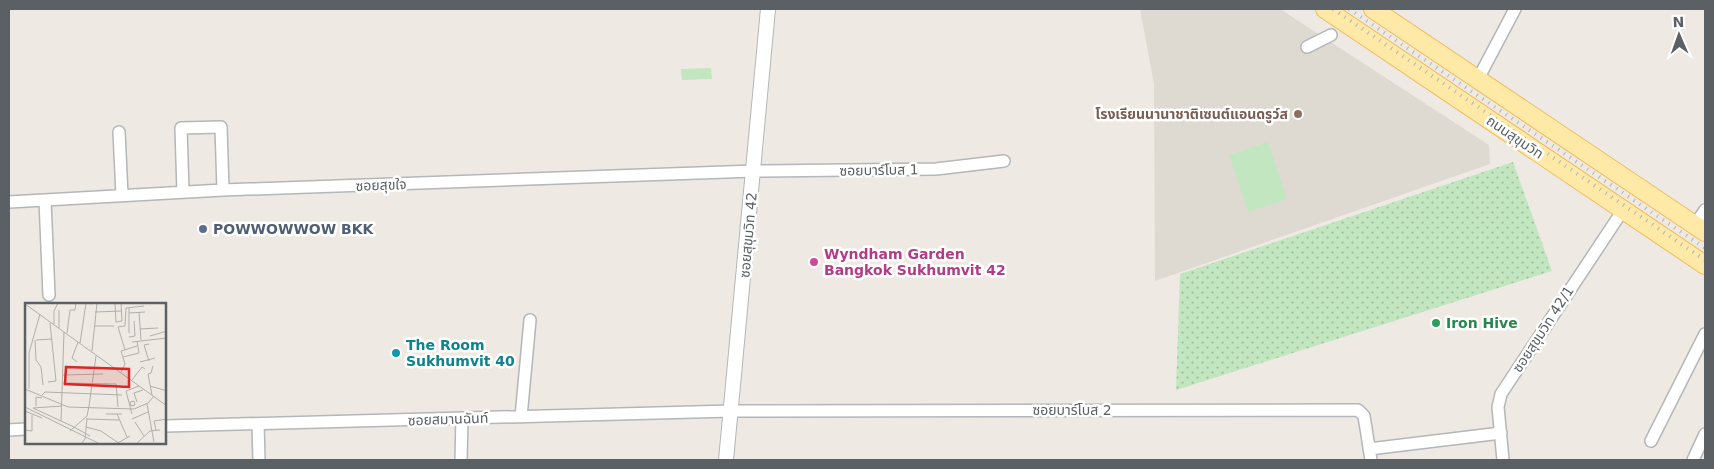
<svg xmlns="http://www.w3.org/2000/svg" width="1714" height="469" font-family="'DejaVu Sans','Noto Sans Thai',sans-serif">
	<style>
		.education { fill: #ded9d1 }
		.grass { fill: url(#grass-dots) }
		.park { fill: #c2e6bf }
		.lines { fill: none; stroke-linecap: round; stroke-linejoin: round }
		.minor-casing { stroke: #b3b6ba; stroke-width: 14 }
		.tertiary-casing { stroke: #b3b6ba; stroke-width: 16 }
		.primary-casing { stroke: #f2b958; stroke-width: 20 }
		.minor { stroke: #fff; stroke-width: 11 }
		.tertiary { stroke: #fff; stroke-width: 14 }
		.primary { stroke: #ffe9a7; stroke-width: 18 }
		.rail { stroke: #b2b3b4; stroke-width: 4; stroke-dasharray: 1 6; stroke-linecap: butt }
		.education-dot { fill: #8d6e63; stroke: #fff; stroke-width: 2 }
		.service-dot { fill: #5c6f8a; stroke: #fff; stroke-width: 2 }
		.hotel-dot { fill: #d1479c; stroke: #fff; stroke-width: 2 }
		.leisure-dot { fill: #2e9e5b; stroke: #fff; stroke-width: 2 }
		.culture-dot { fill: #0f9aa8; stroke: #fff; stroke-width: 2 }
		.labels { text-anchor: middle; stroke-width: 5; stroke-linejoin: round; paint-order: stroke }
		.education-label { font-size: 14px; font-weight: bold; fill: #785e54; stroke: #fff; text-anchor: end }
		.street-label { font-size: 14px; fill: #5b6064; stroke: #fff }
		.service-label { font-size: 14px; font-weight: bold; fill: #4e5e75; stroke: #fff; text-anchor: start }
		.hotel-label { font-size: 14px; font-weight: bold; fill: #b23c85; stroke: #fff; text-anchor: start }
		.leisure-label { font-size: 14px; font-weight: bold; fill: #27864d; stroke: #fff; text-anchor: start }
		.culture-label { font-size: 14px; font-weight: bold; fill: #0d838f; stroke: #fff; text-anchor: start }
		.inset-road { fill: none; stroke: #afafac; stroke-width: 1 }
		.view { fill: #d62828; fill-opacity: 0.15; stroke: #d62828; stroke-width: 2.5 }
		.inset-edge { fill: none; stroke: #5b6064; stroke-width: 2.5 }
	</style>
	<defs>
		<pattern id="grass-dots" width="8" height="8" patternUnits="userSpaceOnUse" patternTransform="scale(1.25)"><rect width="8" height="8" fill="#c2e6bf"/><path d="M2 2h.1M6 6h.1" fill="none" stroke="#a1be9f" stroke-width="1.8" stroke-linecap="round"/></pattern>
	</defs>
	<rect width="100%" height="100%" fill="#eeeae3"/>
	<path class="education" d="M1140 9H1280L1489 145 1490 164 1155 281 1154 84Z"/>
	<path class="grass" d="M1513 162 1552 271 1176 390 1180 274Z"/>
	<path class="park" d="M711 68 712 79 682 80 681 69Z
		M1268 142 1287 199 1248 212 1229 155Z"/>
	<g class="lines">
		<g class="minor-casing">
			<path id="minor" d="M1307 47 1331 35
				M1478 79 1515 9
				M119 132 122 195
				M183 192 181 128 221 127 223 190
				M45 200 49 295
				M9 202 223 190 754 171 936 169 1004 161
				M1695 225 1705 210
				M521 417 530 320
				M258 424 259 460
				M165 426 731 411 1358 410 1364 416 1371 460
				M9 430 26 429
				M1651 441 1705 334
				M1369 449 1501 433
				M461 460 462 418
				M1503 460 1498 407 1501 394 1623 210
				M1693 460 1705 434"/>
		</g>
		<g class="tertiary-casing">
			<path id="tertiary" d="M726 460 768 9"/>
		</g>
		<g class="primary-casing">
			<path id="primary" d="M1325 9 1705 265
				M1373 9 1705 232"/>
		</g>
		<use href="#minor" class="minor"/>
		<use href="#tertiary" class="tertiary"/>
		<use href="#primary" class="primary"/>
		<path class="rail" d="M1333 9 1705 260
			M1349 9 1705 248"/>
	</g>
	<circle class="education-dot" cx="1298" cy="114" r="5"/>
	<circle class="service-dot" cx="203" cy="229" r="5"/>
	<circle class="hotel-dot" cx="814" cy="262" r="5"/>
	<circle class="leisure-dot" cx="1436" cy="323" r="5"/>
	<circle class="culture-dot" cx="396" cy="353" r="5"/>
	<g class="labels">
		<g class="education-label">
			<text x="1288" y="119">โรงเรียนนานาชาติเซนต์แอนดรูว์ส</text>
		</g>
		<g class="street-label">
			<text transform="translate(1515 137) rotate(34)" y="5">ถนนสุขุมวิท</text>
			<text transform="translate(879 170) rotate(-1)" y="5">ซอยบาร์โบส 1</text>
			<text transform="translate(381 185) rotate(-2)" y="5">ซอยสุขใจ</text>
			<text transform="translate(748 235) rotate(-85)" y="5">ซอยสุขุมวิท 42</text>
			<text transform="translate(1543 329) rotate(-57)" y="5">ซอยสุขุมวิท 42/1</text>
			<text x="1072" y="415">ซอยบาร์โบส 2</text>
			<text transform="translate(448 419) rotate(-2)" y="5">ซอยสมานฉันท์</text>
		</g>
		<g class="service-label">
			<text x="213" y="234">POWWOWWOW BKK</text>
		</g>
		<g class="hotel-label">
			<text x="824" y="259">Wyndham Garden<tspan x="824" dy="16">Bangkok Sukhumvit 42</tspan></text>
		</g>
		<g class="leisure-label">
			<text x="1446" y="328">Iron Hive</text>
		</g>
		<g class="culture-label">
			<text x="406" y="350">The Room<tspan x="406" dy="16">Sukhumvit 40</tspan></text>
		</g>
	</g>
	<g transform="translate(25 303)">
		<rect width="141" height="141" fill="#eeeae3"/>
		<path class="inset-road" d="M90 0 91 19 97 18 96 0M0 1 142 103M34 7V25M70 9 96 8M114 9 116 37M104 10 120 9M29 21V8L33 0M70 23H89M115 26 133 25M42 30 45 7H50L51 0M104 30V5M125 33 142 28M104 34 110 33 109 18M10 37 11 57 16 64 18 82M11 37 27 36M107 39 142 35M55 40 61 0M124 41 119 42 124 58M100 47 93 24 100 23 101 5 119 3M67 48 72 0M98 54 114 50 112 38M52 59 47 55 53 39M115 59 130 55M96 69 100 61 96 48 112 43M38 72 78 71M107 77 117 64 120 66M23 79 31 78 25 20M38 80 91 81 93 104M125 83 142 88M0 86 43 104 109 106 123 100 129 93M4 86V50L15 11M17 92 20 89 97 92M127 92 123 71 126 70 128 63M109 98 110 102 106 103 105 99ZM112 99 109 90 118 87M122 101 129 139M11 103V94L17 95M64 103 71 53M0 104 75 141M8 105 49 124M8 105 37 103M0 108 17 115M81 111H97M92 111 102 134M107 111 101 88 114 83M62 116 94 117M107 116 123 109M36 118 39 29M110 119 119 133M49 124 65 133M61 124 76 128 95 141M0 127 7 128V112M131 127 129 118 142 116M45 128 62 113 64 103M56 141 60 136 62 115M91 141 105 133M111 141 125 128 135 127"/>
		<path class="view" d="M41 64 104 66V84L40 81Z"/>
		<rect width="141" height="141" class="inset-edge"/>
	</g>
	<rect width="1714" height="469" fill="none" stroke="#5b6064" stroke-width="20"/>
	<g transform="translate(1679 35) rotate(358)" stroke="#ffffff" stroke-width="4" paint-order="stroke">
	<path d="M0-4L9 19L0 12L-9 19Z" fill="#5b6064"/>
	<text y="-8" font-size="14" font-weight="bold" text-anchor="middle" fill="#5b6064">N</text>
	</g>
</svg>
